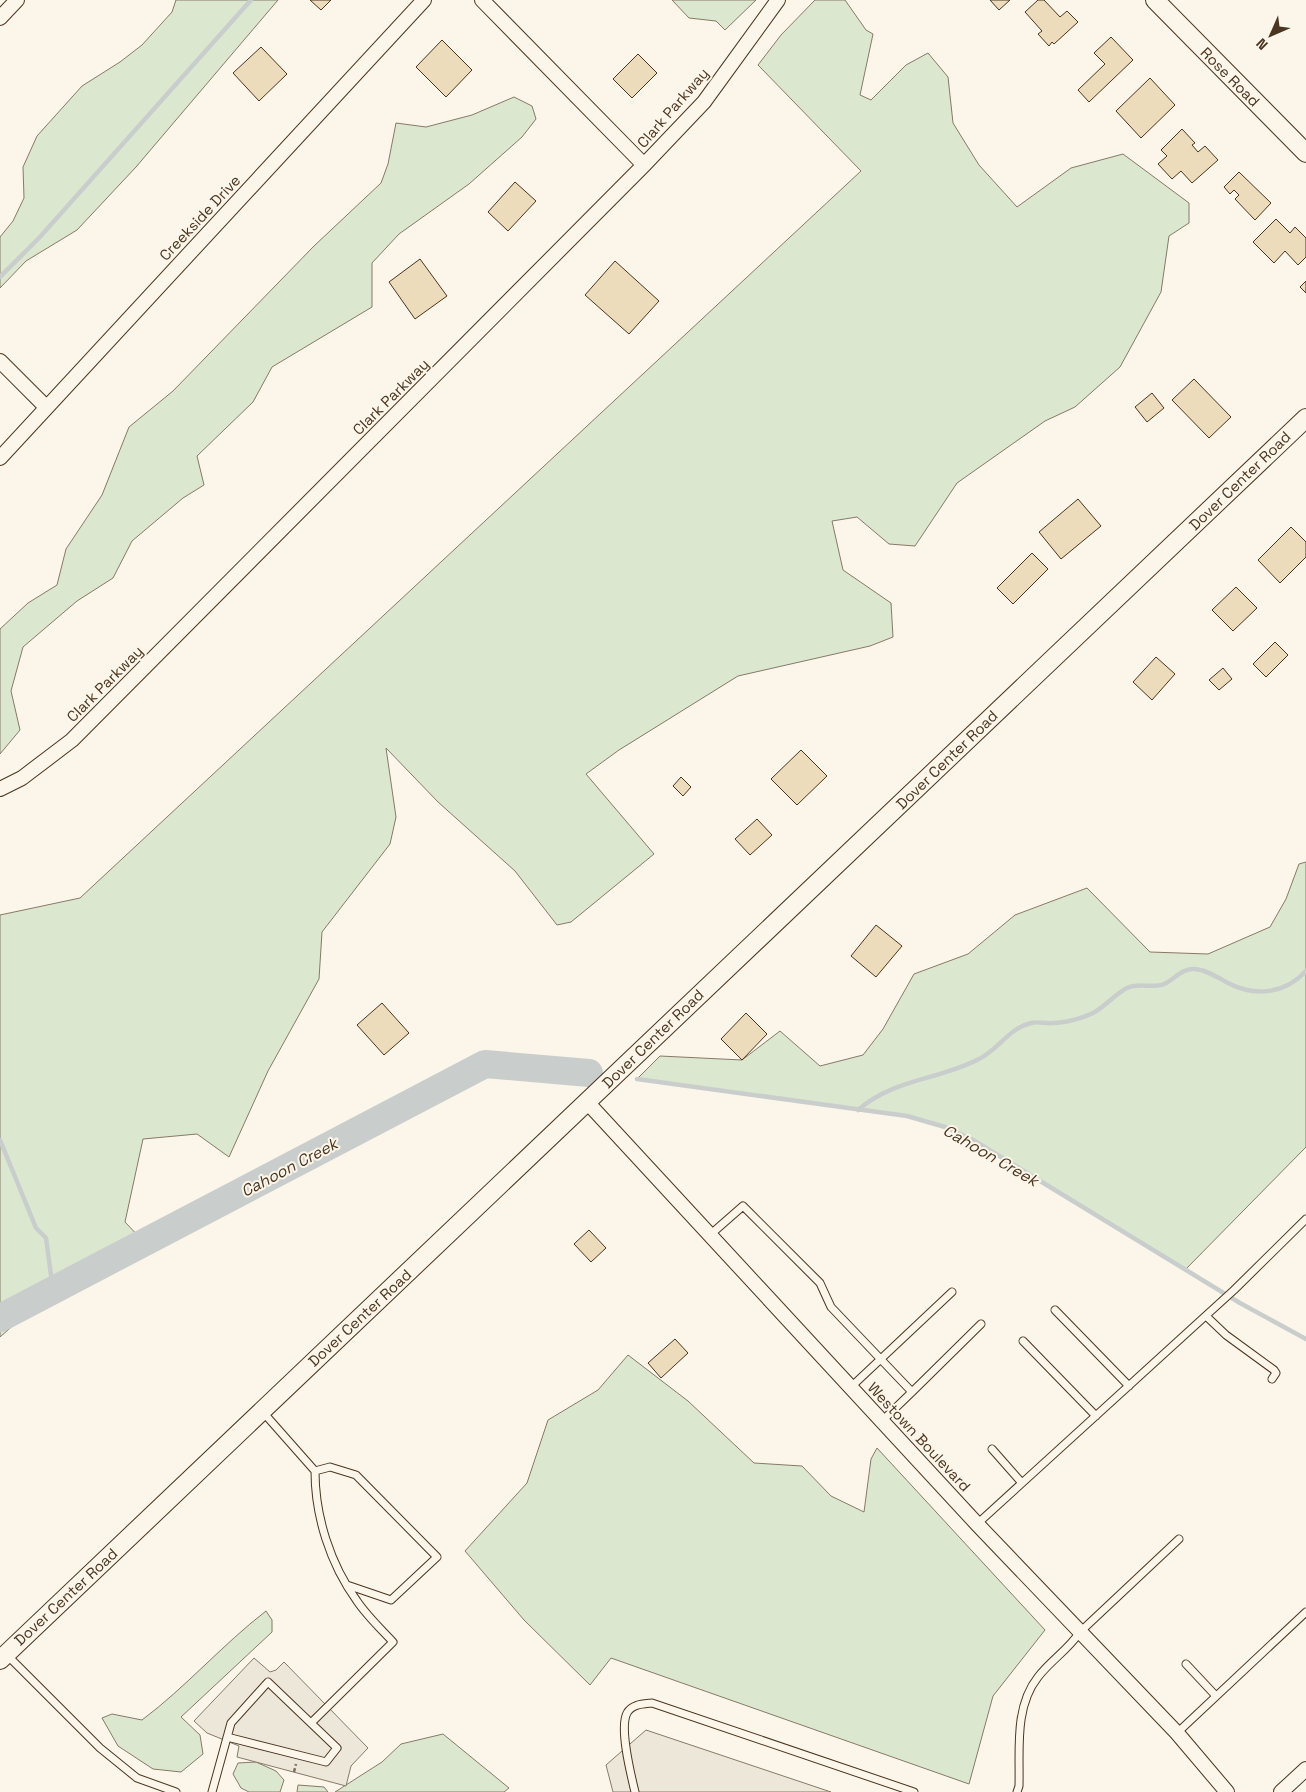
<svg xmlns="http://www.w3.org/2000/svg" width="1306" height="1792" font-family="'Space Grotesk',sans-serif">
	<style>
		.green { fill: #dce7d0; stroke: #887966 }
		.parking { fill: #ede7d9; stroke: #887966 }
		.lines { fill: none; stroke-linecap: round; stroke-linejoin: round }
		.stream { stroke: #c9cecd; stroke-width: 4.5 }
		.river { stroke: #c9cecd; stroke-width: 28 }
		.building { fill: #ecdcbc; stroke: #4a3520 }
		.service-casing { stroke: #4a3520; stroke-width: 9 }
		.minor-casing { stroke: #4a3520; stroke-width: 16 }
		.tertiary-casing { stroke: #4a3520; stroke-width: 20 }
		.path { stroke: #7f6f5c; stroke-width: 2.5; stroke-dasharray: 4 2.5; stroke-linecap: butt }
		.service { stroke: #fbf6e9; stroke-width: 7 }
		.minor { stroke: #fbf6e9; stroke-width: 14 }
		.tertiary { stroke: #fbf6e9; stroke-width: 18 }
		.labels { text-anchor: middle; stroke-width: 4; stroke-linejoin: round; paint-order: stroke }
		.street-label { font-size: 15px; fill: #4a3520; stroke: #fbf6e9 }
		.water-label { font-size: 16px; font-style: italic; fill: #4a3520; stroke: #fbf6e9 }
	</style>
	<rect width="100%" height="100%" fill="#fbf6e9"/>
	<path class="green" d="M176 0H278L136 167 77 230 26 261 0 288V237L13 221 24 198 23 167 37 136 82 86 120 62 142 45 172 12Z
		M672 0H756L725 30 716 21 689 18Z
		M815 0H845L866 30 873 34 860 95 871 100 906 65 928 53 948 77 953 123 979 165 1017 207 1071 168 1123 154 1189 203V223L1169 236 1161 292 1120 367 1075 407 1045 421 957 483 915 546 889 544 857 517 832 521 843 570 891 603 893 637 870 646 738 676 619 750 586 774 654 854 571 922 557 925 515 871 438 802 386 748 396 817 390 844 322 932 319 979 268 1071 229 1157 197 1134 143 1139 125 1222 144 1242 53 1290 0 1337V915L80 898 861 171 758 65 781 35Z
		M514 97 532 106 536 119 522 137 469 184 399 234 372 263V307L272 367 253 402 197 456 204 485 183 498 132 541 113 578 77 601 23 647 11 691 20 730 0 754V629L28 603 57 585 66 549 102 495 129 427 173 391 314 246 381 183 388 164 396 123 426 127 472 115Z
		M1306 862V1147L1185 1270 973 1140 945 1127 907 1116 637 1079 660 1056 742 1060 780 1031 820 1066 863 1055 883 1029 914 974 968 954 1015 915 1087 888 1150 952 1208 954 1270 927 1286 899 1299 864Z
		M628 1355 688 1401 754 1463 802 1466 831 1496 864 1512 871 1459 877 1448 1045 1630 993 1696 969 1784 611 1658 590 1685 524 1620 465 1551 527 1483 548 1420 598 1390Z
		M266 1611 272 1620V1632L181 1717 200 1735 203 1754 181 1772 153 1769 118 1746 102 1718 112 1714 142 1720C186 1687 222 1645 266 1611Z
		M443 1734 509 1788 504 1792H335L382 1762 401 1744Z
		M256 1762 276 1771 284 1780 280 1792H249L241 1788 233 1774 238 1763Z
		M298 1785 324 1787 328 1792H297Z"/>
	<path class="parking" d="M254 1658 270 1672 276 1670 284 1662 368 1748 351 1766 346 1786 237 1757 239 1746 207 1733 194 1721Z
		M646 1730 831 1792H613L606 1765Z"/>
	<g class="lines">
		<path class="stream" d="M0 277 39 238 251 0
			M637 1079 907 1116 945 1127 973 1140 1240 1303 1306 1339
			M858 1110C893 1079 939 1080 979 1059 998 1050 1009 1028 1031 1023 1038 1021 1046 1024 1053 1023 1065 1023 1083 1018 1093 1013 1106 1006 1115 994 1127 988 1139 982 1152 989 1164 984 1174 980 1181 969 1193 969 1205 969 1217 977 1228 983 1255 997 1285 994 1306 971
			M0 1140 36 1228 46 1238 53 1290"/>
		<path class="river" d="M0 1318 485 1064 589 1073"/>
	</g>
	<path class="building" d="M310 0H331L321 10Z
		M990 0H1010L999 10Z
		M1038 0H1044L1060 17 1067 11 1078 22 1054 44 1052 42 1049 46 1038 34 1042 31 1025 12Z
		M1111 37 1133 60 1089 102 1078 90 1105 64 1094 53Z
		M442 40 472 70 446 97 416 67Z
		M261 47 287 74 259 101 233 73Z
		M638 54 657 73 632 98 613 79Z
		M1150 78 1175 105 1141 138 1116 111Z
		M1182 129 1195 143 1192 145 1198 152 1205 146 1218 160 1192 183 1181 171 1172 179 1158 164 1167 156 1161 150Z
		M1239 172 1271 203 1255 220 1235 199 1239 195 1234 190 1230 194 1224 187Z
		M515 182 536 201 508 231 488 212Z
		M1276 219 1290 233 1295 227 1306 238V257L1298 265 1285 251 1274 263 1253 242Z
		M420 259 447 296 415 319 389 282Z
		M615 261 659 301 629 334 585 295Z
		M1306 281V293L1300 287Z
		M1194 379 1231 417 1209 438 1172 400Z
		M1152 393 1164 408 1147 422 1135 407Z
		M1078 499 1101 526 1061 559 1039 532Z
		M1291 527 1306 542V557L1280 583 1258 560Z
		M1032 553 1048 569 1013 604 997 588Z
		M1236 587 1257 608 1233 631 1212 610Z
		M1275 642 1288 655 1266 677 1253 664Z
		M1156 657 1175 674 1152 700 1133 682Z
		M1223 668 1232 679 1219 690 1209 680Z
		M801 750 827 776 797 805 771 779Z
		M681 777 691 787 683 796 673 786Z
		M757 819 772 835 750 855 735 839Z
		M876 925 902 946 876 977 851 956Z
		M382 1003 409 1033 384 1055 357 1025Z
		M746 1013 767 1034 742 1060 721 1039Z
		M589 1230 606 1248 591 1262 574 1244Z
		M675 1339 688 1353 661 1378 648 1363Z"/>
	<g class="lines">
		<g class="service-casing">
			<path id="service" d="M711 1234 743 1206 820 1283 831 1307 912 1392 882 1421
				M1055 1310 1129 1386
				M1206 1316 1226 1335 1274 1370 1276 1373 1272 1379
				M1023 1341 1096 1416
				M851 1387 952 1292
				M912 1392 981 1324
				M262 1411 315 1471C315 1516 330 1564 357 1601 367 1616 381 1629 393 1642L311 1723
				M992 1449 1022 1483
				M315 1471 330 1467 356 1475 437 1557 391 1600 347 1585
				M977 1524 1234 1290 1306 1219
				M6 1654 100 1748 137 1778 176 1792
				M1186 1664 1216 1696
				M1177 1733 1306 1612
				M212 1792 231 1723 268 1682 337 1748 326 1762 227 1737
				M635 1792C631 1775 619 1728 627 1713 632 1704 643 1704 652 1703L914 1792
				M1017 1792 1019 1786C1020 1751 1014 1707 1038 1677 1051 1660 1068 1650 1080 1632L1179 1539"/>
		</g>
		<g class="minor-casing">
			<path id="minor" d="M482 0 644 165
				M0 18 17 0
				M0 361 46 407
				M0 458 424 0
				M0 789 22 778 72 740 644 165 704 102 778 0
				M587 1102 977 1524 1177 1733 1227 1792
				M1281 1792 1306 1769"/>
		</g>
		<g class="tertiary-casing">
			<path id="tertiary" d="M1155 0 1306 153
				M0 1660 1306 418"/>
		</g>
		<path class="path" d="M294 1772 296 1764"/>
		<use href="#service" class="service"/>
		<use href="#minor" class="minor"/>
		<use href="#tertiary" class="tertiary"/>
	</g>
	<g class="labels">
		<g class="street-label">
			<text transform="translate(1230 77) rotate(45)" y="5">Rose Road</text>
			<text transform="translate(673 108) rotate(-49)" y="5">Clark Parkway</text>
			<text transform="translate(200 218) rotate(-47)" y="5">Creekside Drive</text>
			<text transform="translate(391 397) rotate(-45)" y="5">Clark Parkway</text>
			<text transform="translate(1240 481) rotate(-44)" y="5">Dover Center Road</text>
			<text transform="translate(105 684) rotate(-45)" y="5">Clark Parkway</text>
			<text transform="translate(947 760) rotate(-44)" y="5">Dover Center Road</text>
			<text transform="translate(653 1039) rotate(-44)" y="5">Dover Center Road</text>
			<text transform="translate(360 1318) rotate(-43)" y="5">Dover Center Road</text>
			<text transform="translate(919 1437) rotate(47)" y="5">Westown Boulevard</text>
			<text transform="translate(66 1597) rotate(-43)" y="5">Dover Center Road</text>
		</g>
		<g class="water-label">
			<text transform="translate(991 1155) rotate(30)" y="6">Cahoon Creek</text>
			<text transform="translate(289 1167) rotate(-28)" y="6">Cahoon Creek</text>
		</g>
	</g>
	<g transform="translate(1271 35) rotate(225)" stroke="#fbf6e9" stroke-width="4" paint-order="stroke">
	<path d="M0-4L9 19L0 12L-9 19Z" fill="#4a3520"/>
	<text y="-8" font-size="14" font-weight="bold" text-anchor="middle" fill="#4a3520">N</text>
	</g>
</svg>
